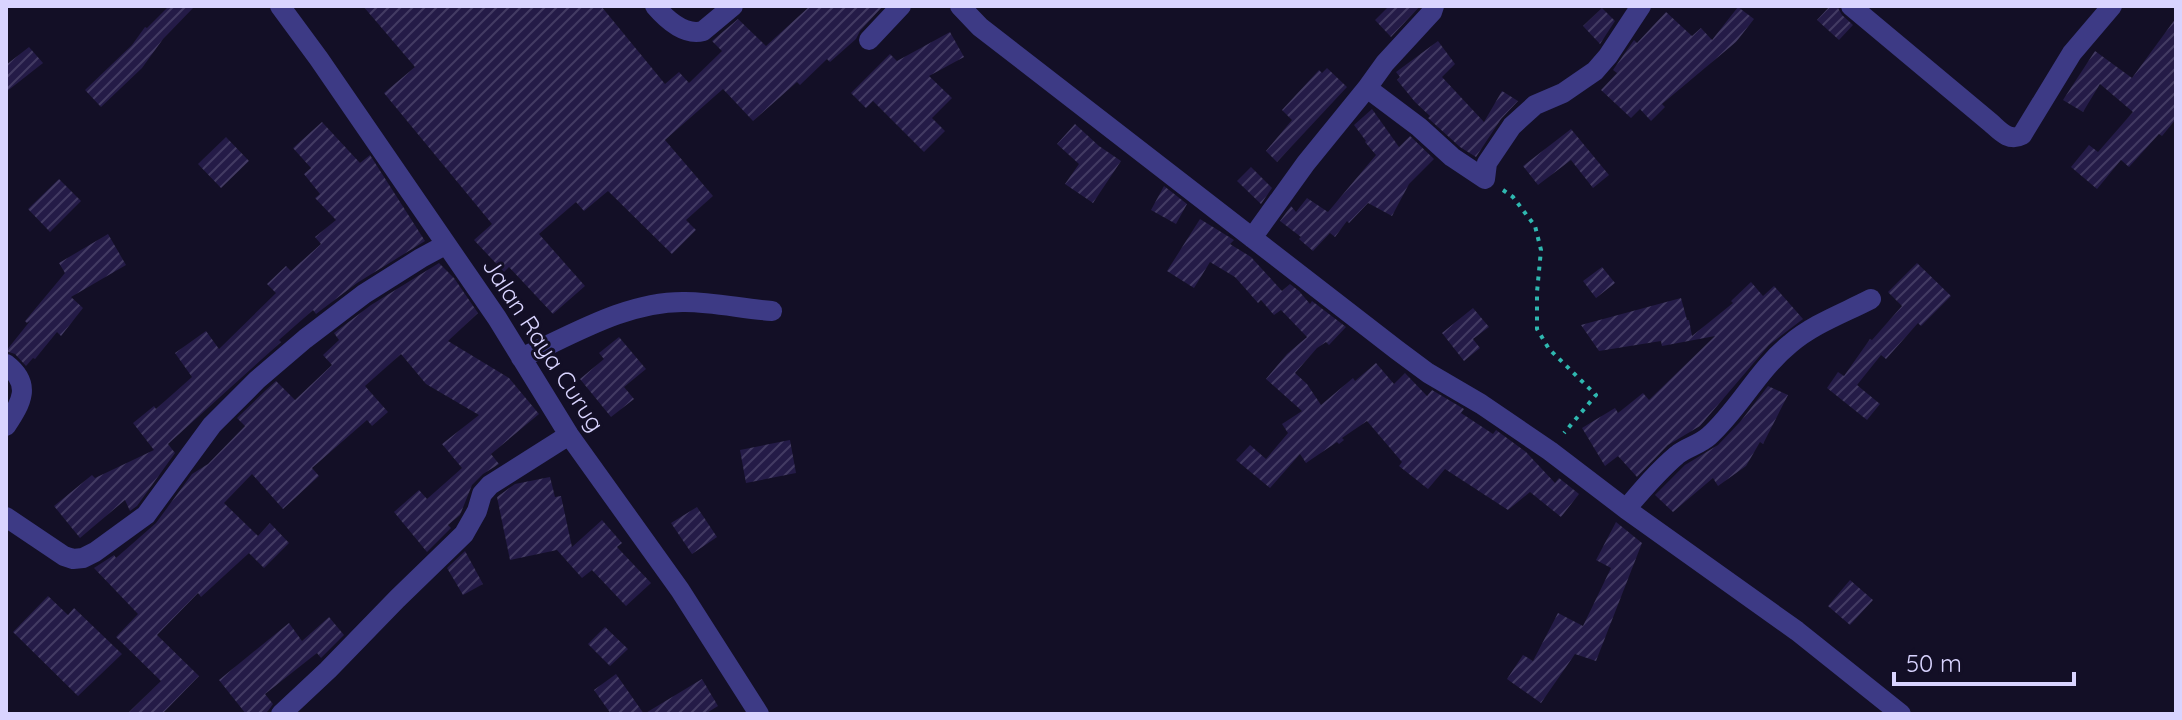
<svg xmlns="http://www.w3.org/2000/svg" width="2182" height="720" font-family="Quicksand,sans-serif">
	<style>
		.building { fill: url(#building-hatch) }
		.lines { fill: none; stroke-linecap: round; stroke-linejoin: round }
		.path { stroke: #2fb8b0; stroke-width: 4; stroke-dasharray: 4 6; stroke-linecap: butt }
		.minor { stroke: #3d3a85; stroke-width: 20 }
		.labels { text-anchor: middle; stroke-width: 6; stroke-linejoin: round; paint-order: stroke }
		.street-label { font-size: 24px; fill: #d9d4ff; stroke: #130f26 }
	</style>
	<defs>
		<pattern id="building-hatch" width="6" height="6" patternUnits="userSpaceOnUse" patternTransform="scale(2)"><rect width="6" height="6" fill="#241b47"/><path d="M-1 1l2-2M0 6l6-6M5 7l2-2" fill="none" stroke="#433b63"/></pattern>
	</defs>
	<rect width="100%" height="100%" fill="#130f26"/>
	<path class="building" d="M169 6H195L163 39 142 68 101 107 85 90 132 45 145 27 147 28Z
		M363 6H601L665 84 679 72 689 83 722 51 712 41 738 19 766 46 810 6H883L860 31 856 39 830 62 827 59 800 85 797 82 753 121 723 89 665 140 713 196 686 220 696 230 672 254 608 191 584 211 576 202 539 234 585 286 553 314 509 267 504 272 474 240 492 224 384 93 415 67Z
		M1389 6H1420L1391 37 1375 20Z
		M1830 6H1837L1842 15 1853 25 1839 40 1817 20Z
		M1738 7 1754 19 1736 42 1662 104 1665 107 1651 121 1640 109 1631 118 1601 90 1617 73 1613 70 1634 40 1637 43 1666 12 1692 36 1701 28 1712 40Z
		M1602 8 1615 21 1600 44 1583 26Z
		M2176 18V119L2162 136 2159 134 2129 167 2121 160 2097 189 2071 167 2089 145 2098 152 2133 112 2100 84 2083 112 2063 100 2095 51 2132 78Z
		M950 32 964 57 929 76 952 98 932 118 945 131 924 152 873 101 866 108 851 93 890 54 897 61Z
		M1438 41 1455 64 1442 77 1484 122 1502 91 1518 101 1501 119 1476 157 1460 147 1428 118 1430 116 1415 102 1397 80 1400 77 1396 72Z
		M29 47 43 63 6 92V65Z
		M1327 68 1347 87 1277 162 1266 151 1292 120 1282 110 1319 70 1322 73Z
		M1372 109 1399 147 1410 136 1434 159 1409 184 1392 216 1368 203 1349 223 1347 221 1335 237 1330 233 1313 251 1299 239 1301 237 1280 221 1291 206 1296 212 1307 198 1328 212 1376 155 1365 142 1366 141 1354 125Z
		M322 122 360 163 370 155 425 241 357 283 316 314 313 310 279 340 281 342 168 444 175 453 137 506 130 511 125 500 80 538 54 506 92 475 95 478 154 450 133 423 154 406 156 409 192 377 175 353 206 331 219 349 276 293 267 284 286 266 291 271 321 244 315 237 336 220 315 198 320 194 304 174 311 168 293 148Z
		M1075 124 1099 146 1121 161 1093 203 1065 184 1079 164 1057 144Z
		M1571 129 1609 175 1593 188 1571 160 1538 185 1523 166Z
		M226 137 249 161 221 188 198 164Z
		M1251 167 1272 188 1261 204 1237 181Z
		M59 179 81 201 50 232 28 209Z
		M1164 186 1187 204 1176 224 1151 210Z
		M1200 219 1234 240 1230 244 1251 257 1282 291 1290 284 1299 291 1310 304 1312 301 1346 327 1329 345 1326 342 1317 348 1295 373 1307 384 1321 405 1353 378 1355 381 1376 363 1394 384 1405 373 1427 396 1432 390 1464 409 1461 413 1493 434 1496 430 1526 452 1555 483 1559 478 1579 494 1561 517 1530 492 1508 510 1445 469 1428 489 1399 466 1402 462 1367 421 1342 438 1344 440 1339 444 1337 442 1306 463 1300 454 1270 488 1236 460 1250 445 1266 459 1288 433 1282 424 1302 411 1266 379 1287 354 1307 337 1281 310 1274 315 1261 300 1258 303 1235 277 1210 262 1194 288 1167 271Z
		M108 234 126 265 71 297 83 308 61 336 57 332 35 359 33 358 26 366 15 354 6 351 30 321 27 323 25 321 65 273 59 263Z
		M439 263 454 278 478 313 448 341 509 378 539 414 491 454 499 464 483 474 472 485 460 515 448 525 451 528 427 552 394 512 419 490 427 499 462 468 442 444 479 415 426 384 401 354 365 386 388 412 372 426 367 420 312 468 319 476 283 509 252 474 224 503 258 536 270 523 289 543 264 568 249 553 201 597 198 593 157 635 199 676 162 714H127L161 681 116 637 138 614 94 568 114 555 116 558 156 523 192 474 208 464 245 426 237 418 266 390 276 381 295 400 332 365 323 355 339 340 334 333 371 305Z
		M1917 263 1951 296 1921 326 1918 323 1886 359 1881 355 1857 385 1880 404 1867 420 1827 388 1838 372 1844 376 1870 339 1872 340 1902 306 1888 292Z
		M1602 267 1615 283 1596 298 1583 281Z
		M1751 282 1763 296 1774 286 1803 319 1769 345 1700 426 1668 445 1637 477 1618 456 1605 466 1582 428 1615 408 1618 413 1643 393 1649 400 1715 336 1662 346 1661 341 1599 351 1581 325 1681 298 1687 320H1689L1692 336 1733 303 1731 301Z
		M1473 308 1489 327 1473 339 1480 348 1464 361 1442 333Z
		M619 337 646 369 624 387 634 399 611 417 580 379 604 359 599 353Z
		M1768 386 1788 395 1763 444 1760 442 1746 466 1718 486 1713 478 1673 512 1655 495 1685 465 1718 445 1740 422Z
		M790 440 796 473 746 483 740 450Z
		M550 477 555 497 561 496 572 547 602 520 622 543 617 547 651 583 626 606 592 570 582 578 557 550 510 560 497 497 515 484Z
		M697 507 717 537 692 554 671 523Z
		M1616 522 1642 543 1596 661 1575 654 1541 703 1507 679 1523 655 1533 661 1558 613 1583 626 1611 568 1596 560Z
		M465 551 483 584 463 595 447 568Z
		M1850 580 1873 600 1850 625 1828 606Z
		M48 596 68 615 74 608 122 654 78 696 13 632Z
		M329 617 344 635 321 658 317 653 265 694 273 704 268 711 264 714H246L219 680 289 623 302 641Z
		M605 627 628 649 610 666 588 644Z
		M616 674 644 714 702 679 718 706 705 714H611L594 690Z"/>
	<g class="lines">
		<path class="path" d="M1503 190 1513 197 1535 226 1541 250 1537 292V329L1549 349 1596 395 1564 433"/>
		<path class="minor" d="M280 6 319 59 497 318 569 435 680 590 759 714
			M655 6C667 20 684 36 703 31L733 6
			M960 6 980 27 1397 350 1428 373 1481 404 1550 451 1626 509 1797 631 1901 714
			M1851 6 1991 123C2000 131 2009 142 2022 135L2072 53 2112 6
			M869 40 901 6
			M1367 88 1385 63 1432 12 1434 6
			M1252 238 1306 163 1367 88 1419 127 1452 157 1485 179 1487 163 1512 126 1535 105 1563 93 1595 71 1608 56 1641 6
			M521 358C572 335 627 301 685 302 714 302 743 309 772 311
			M6 364C32 384 22 402 6 426
			M1626 509C1642 490 1658 471 1677 455 1687 447 1699 445 1709 436 1739 409 1758 370 1790 344 1813 324 1844 313 1871 299
			M6 517 64 556 73 559 83 558 95 552 146 515 212 425 257 380 305 339 364 294 421 258 445 245
			M281 714 328 670 397 599 464 534 477 511 482 494 490 485 569 435"/>
	</g>
	<g class="labels">
		<g class="street-label">
			<text transform="translate(543 345) rotate(57)" y="8">Jalan Raya Curug</text>
		</g>
	</g>
	<rect width="2182" height="720" fill="none" stroke="#d9d4ff" stroke-width="16"/>
	<path d="M1894 672v12h180v-12" fill="none" stroke="#d9d4ff" stroke-width="4"/>
	<text x="1906" y="672" font-size="24" fill="#d9d4ff" stroke="#130f26" stroke-width="6" paint-order="stroke">50 m</text>
</svg>
